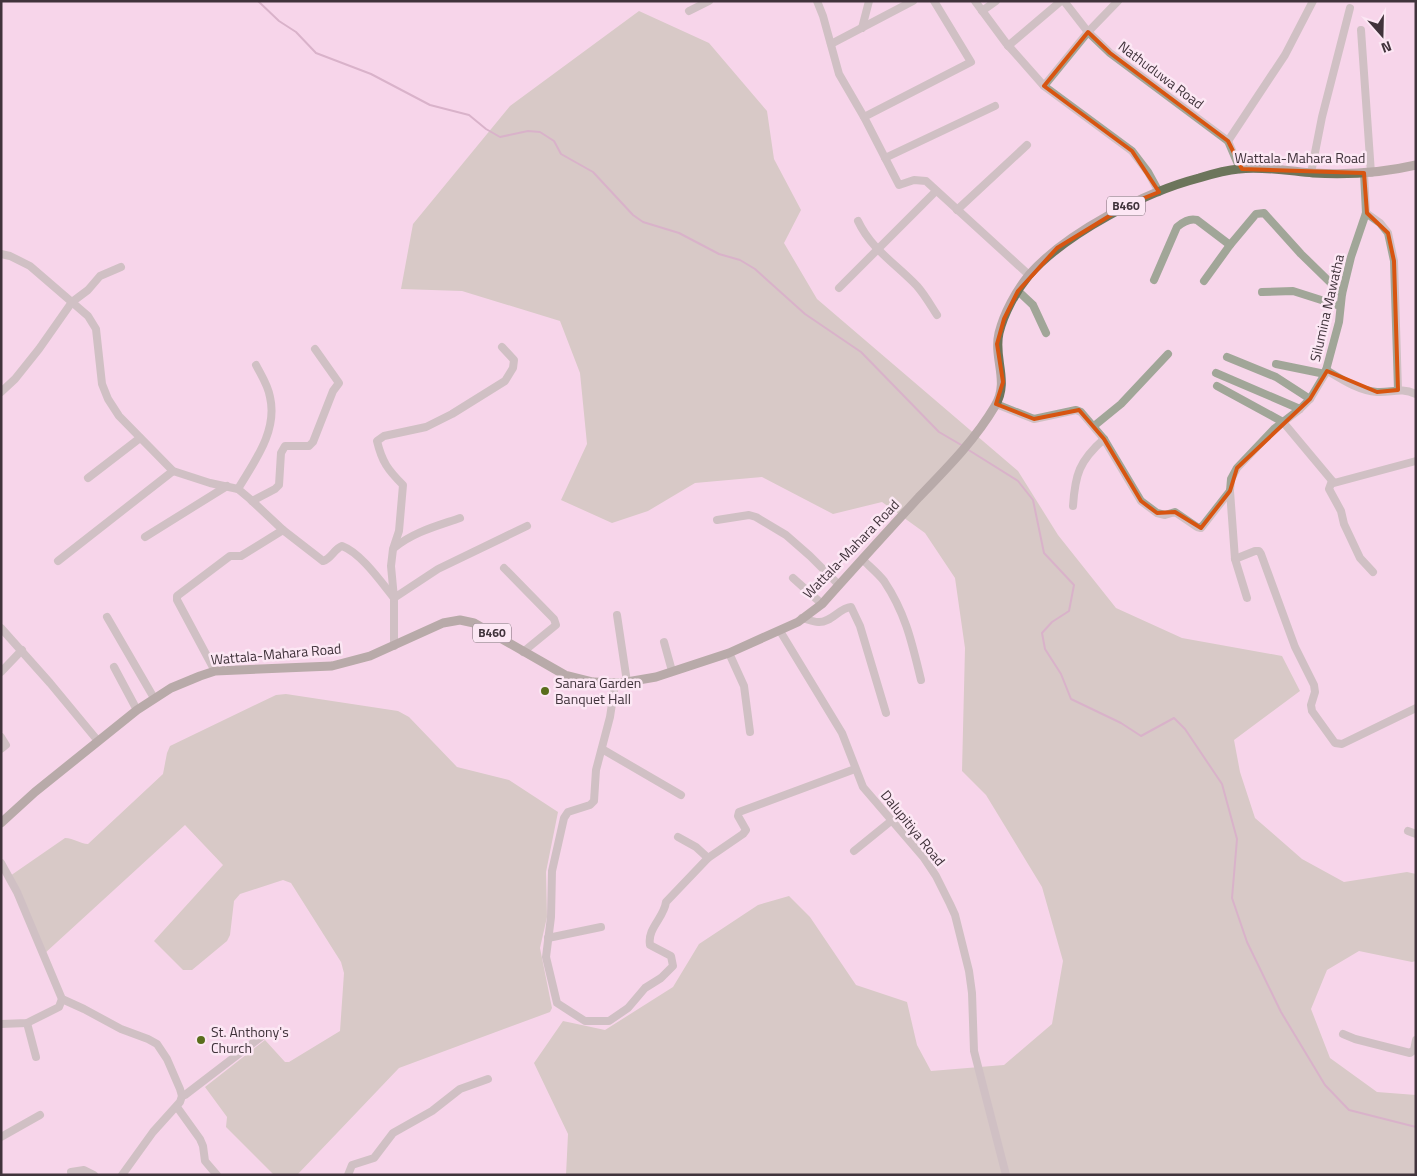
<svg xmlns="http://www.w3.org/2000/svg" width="1417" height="1176" font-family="'Titillium Web',sans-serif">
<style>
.green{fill:#b1ba9e}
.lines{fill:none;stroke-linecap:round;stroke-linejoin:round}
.stream{stroke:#b488a4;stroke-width:2}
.minor{stroke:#a1a698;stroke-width:8}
.major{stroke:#6c755b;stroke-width:9}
.marked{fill:none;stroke:#d75511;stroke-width:4;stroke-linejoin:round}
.poi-dot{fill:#596d1b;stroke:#fce7f4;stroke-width:2}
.labels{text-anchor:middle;stroke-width:5;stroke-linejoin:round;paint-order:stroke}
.shield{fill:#fce7f4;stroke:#786972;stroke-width:1}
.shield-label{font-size:12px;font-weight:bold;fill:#40333b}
.street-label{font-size:14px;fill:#40333b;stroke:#fce7f4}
.poi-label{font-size:14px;fill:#40333b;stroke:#fce7f4;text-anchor:start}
</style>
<rect width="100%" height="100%" fill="#f7d6ea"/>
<g class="green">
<polygon points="639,11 709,43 767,111 774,159 801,210 784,243 817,299 1018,471 1058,535 1116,608 1182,638 1282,656 1300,691 1234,740 1240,772 1255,818 1302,859 1344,882 1407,872 1416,874 1416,961 1412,962 1359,951 1327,970 1311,1009 1330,1058 1377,1092 1416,1095 1416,1175 566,1175 568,1134 534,1063 563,1021 605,1030 673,987 699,944 758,905 789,896 810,917 856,985 907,1002 917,1045 931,1071 1004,1065 1052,1024 1063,961 1042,887 986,795 962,771 965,648 955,578 925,533 882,502 833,514 762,477 695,483 648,511 612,523 561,500 587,444 580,373 560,321 462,291 401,289 413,224 510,106"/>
<path d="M286,694L398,711L409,717L457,767L509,780L558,812L546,872L547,917L540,948L552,1008L550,1012L399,1068L297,1175H274L226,1127L227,1117L205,1087L265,1040L285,1062H289L340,1031L344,973L341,962L291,883L283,880L240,894L234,901L230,935L227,941L192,970H183L154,941L223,865L185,825L44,954L10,876L65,838C74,838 80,844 88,844L163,774L167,753L170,746L276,695Z"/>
</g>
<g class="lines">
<g class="stream">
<polyline points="258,1 279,21 296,32 316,53 371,74 430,105 469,115 486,129 500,137 528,131 540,132 554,141 561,154 593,172 633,215 643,222 679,233 719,254 740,260 755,269 805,314 861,352 939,432 963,446"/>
<polyline points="967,449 1018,481 1033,500 1044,553 1074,585 1069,611 1052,622 1042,633 1045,649 1061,674 1071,699 1121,723 1141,736 1174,718 1185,729 1222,784 1237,839 1232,898 1247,942 1281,1012 1325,1085 1349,1110 1416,1127"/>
</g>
<g class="minor">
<polyline points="817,1 823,16 839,74 864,117 899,185 914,180 926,181 1029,275"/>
<polyline points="975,1 1006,43 1044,86 1132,151 1148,172 1159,192"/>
<polyline points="1064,1 1088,32 1110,53 1228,141 1240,169"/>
<polyline points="689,11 709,1"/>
<polyline points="982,11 996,1"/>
<polyline points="862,28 869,1"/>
<polyline points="1361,30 1371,173"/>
<polyline points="831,44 913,1"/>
<polyline points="1008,46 1061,1"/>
<polyline points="1044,86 1088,32 1118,1"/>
<polyline points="864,117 971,62 934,1"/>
<polyline points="1228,141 1285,55 1313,1"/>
<polyline points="885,158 995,106"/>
<polyline points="1311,173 1322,117 1350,8"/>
<polyline points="957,210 1027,145"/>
<polyline points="1366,213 1380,223 1388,233 1394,261 1398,390"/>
<path d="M858,221C871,249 896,264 917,286C925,295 931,306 937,315"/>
<path d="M1,254L10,256L30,266L88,316L96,329L102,384L108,399L119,416L173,471L210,483L238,489L250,499L283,530L323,561C331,559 334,549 342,546C361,553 381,582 394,598V646"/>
<path d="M1154,280L1177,227C1183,222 1189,218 1197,220L1230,245L1256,214L1264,213L1301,254L1342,294"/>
<polyline points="1204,281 1230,245"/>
<polyline points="839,288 936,191"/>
<polyline points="1018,291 1033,305 1046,333"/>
<polyline points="1262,292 1293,291 1340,306"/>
<path d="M502,347L514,360L513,368L505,381L452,414L426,427L384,436L377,441C382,462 388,470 403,485L399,531L393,549L391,566L394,598L438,569L527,526"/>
<polyline points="1227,357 1276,377 1310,399"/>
<polyline points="1276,364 1325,374"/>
<path d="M1326,370C1341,379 1359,391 1377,392C1392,393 1400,387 1416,394"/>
<polyline points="1216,373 1300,409"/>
<polyline points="1217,386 1283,422 1334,483 1416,461"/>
<polyline points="1,392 15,379 39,349 72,302 88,290 100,276 121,267"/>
<polyline points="996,404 1034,419 1076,410 1081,412 1104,439 1141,501 1157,513 1165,515 1175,512 1197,527 1201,528 1230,491 1231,479 1237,468 1274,429 1300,409 1310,399 1325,374 1339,322 1342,294 1351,257 1366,213 1364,173"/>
<polyline points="1094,426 1121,404 1168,354"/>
<polyline points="88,478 140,438"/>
<polyline points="1332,481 1329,489 1341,511 1344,524 1360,558 1373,572"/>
<path d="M238,489C254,462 278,431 270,397C268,385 261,375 256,365"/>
<polyline points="1230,491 1235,559 1247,598"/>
<polyline points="252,501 275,489 279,485 281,453 285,446 309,446 313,442 333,391 339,383 315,349"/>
<path d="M1073,506C1075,475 1079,461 1104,439"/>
<polyline points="717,520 749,515 756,517 786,535 810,556 839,585"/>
<polyline points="145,537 227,486"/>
<path d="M394,548C413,532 437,526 460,518"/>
<path d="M862,559C869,566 878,573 884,581C906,614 912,643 921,680"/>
<polyline points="1235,559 1255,551 1259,551 1261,554 1295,647 1314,685 1315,692 1311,705 1312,711 1335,743 1342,744 1416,708"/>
<polyline points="58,561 173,471"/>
<polyline points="504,568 554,619 556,625 523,652"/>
<polyline points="793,578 822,604"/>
<polyline points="617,615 627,682"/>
<polyline points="107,617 154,698"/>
<path d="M802,618C807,619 813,622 818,622C831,623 839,608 851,607L860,626L886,713"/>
<polyline points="1,628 50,683 98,741"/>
<polyline points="780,631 842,733 863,787 924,858 936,876 950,904 955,915 969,971 972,993 974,1051 1006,1175"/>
<polyline points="664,642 672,671"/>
<polyline points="729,653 744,686 750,732"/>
<polyline points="114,667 137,710"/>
<polyline points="215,671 177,600 177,596 230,556 241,556 283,530"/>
<polyline points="1,672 22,650"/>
<path d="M615,684L610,717L596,770L594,801L590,805L568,812L564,818L552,871L551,917L546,957L557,1003L585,1021H609L628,1008L645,988L661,978L673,966L671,956L650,945C647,928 664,918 666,902L708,858L696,847L678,837"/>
<polyline points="1,737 6,745 1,749"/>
<polyline points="602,749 681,795"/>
<polyline points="1408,831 1416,834"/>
<polyline points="854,851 891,821"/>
<polyline points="708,858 743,834 746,830 738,816 739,812 855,769"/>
<polyline points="1,863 17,892 62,999 84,1009 121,1029 148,1039 157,1044 167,1059 180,1089 182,1096 180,1102 153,1132 122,1175"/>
<polyline points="548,938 601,927"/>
<polyline points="27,1023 36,1057"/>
<polyline points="1,1024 27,1023 59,1007 62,999"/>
<polyline points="1343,1034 1355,1039 1410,1053 1414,1050 1416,1040"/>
<polyline points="182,1096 185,1095 262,1036"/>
<polyline points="177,1107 200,1139 203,1146 205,1161 217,1175"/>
<polyline points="1,1137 40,1115"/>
<polyline points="71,1172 84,1170 94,1175"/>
<polyline points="348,1175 352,1165 374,1158 393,1133 432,1111 460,1089 488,1079"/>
</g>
<path class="major" d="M1,823L35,792L137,710L171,688L200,676L215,671L332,666L370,656L443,623L460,620L474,623L565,675L593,682L621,683L656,677L729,653L798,622L822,604C854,568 886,533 919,497C947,468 975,440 995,406C1010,381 993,359 999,333C1004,313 1016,291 1029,275C1066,233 1145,192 1199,178C1212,174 1226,170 1239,169C1262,166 1290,171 1313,173C1348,175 1382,173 1416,165"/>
</g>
<path d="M0 0H1417V1176H0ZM1088,32L1110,53L1228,141L1242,169L1364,173L1367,213L1388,233L1394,261L1398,390L1377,392L1327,371L1310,399L1237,468L1230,491L1201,528L1175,512L1157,513L1141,501L1104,439L1079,410L1034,419L996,404L1003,382L997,344L1004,319L1018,291L1057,248L1129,204L1159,192L1132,151L1044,86Z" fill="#f7d6ea" fill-opacity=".55" fill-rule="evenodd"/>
<path class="marked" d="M1088,32L1110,53L1228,141L1242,169L1364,173L1367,213L1388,233L1394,261L1398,390L1377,392L1327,371L1310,399L1237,468L1230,491L1201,528L1175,512L1157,513L1141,501L1104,439L1079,410L1034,419L996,404L1003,382L997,344L1004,319L1018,291L1057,248L1129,204L1159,192L1132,151L1044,86Z"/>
<g class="poi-dot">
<circle cx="545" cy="691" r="5"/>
<circle cx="201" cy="1040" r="5"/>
</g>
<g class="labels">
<g class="shield">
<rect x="1107" y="196.5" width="38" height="19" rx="4"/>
<rect x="473" y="623.5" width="38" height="19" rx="4"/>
</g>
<g class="shield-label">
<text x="1126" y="210">B460</text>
<text x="492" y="637">B460</text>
</g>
<g class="street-label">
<text transform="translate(1161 75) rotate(37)" y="5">Nathuduwa Road</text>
<text x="1300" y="163">Wattala-Mahara Road</text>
<text transform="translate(1327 308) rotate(-77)" y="5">Silumina Mawatha</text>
<text transform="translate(851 549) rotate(-46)" y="5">Wattala-Mahara Road</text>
<text transform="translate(276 654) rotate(-5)" y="5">Wattala-Mahara Road</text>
<text transform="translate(913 828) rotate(51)" y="5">Dalupitiya Road</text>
</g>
<g class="poi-label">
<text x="555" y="688">Sanara Garden<tspan x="555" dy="16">Banquet Hall</tspan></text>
<text x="211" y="1037">St. Anthony's<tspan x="211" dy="16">Church</tspan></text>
</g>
</g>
<rect width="1417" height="1176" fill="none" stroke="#40333b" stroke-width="5"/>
<g transform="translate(1382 35) rotate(160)" stroke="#fce7f4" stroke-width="4" paint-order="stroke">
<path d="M0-4L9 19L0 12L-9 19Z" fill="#40333b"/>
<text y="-8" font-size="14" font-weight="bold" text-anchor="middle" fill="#40333b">N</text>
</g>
</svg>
